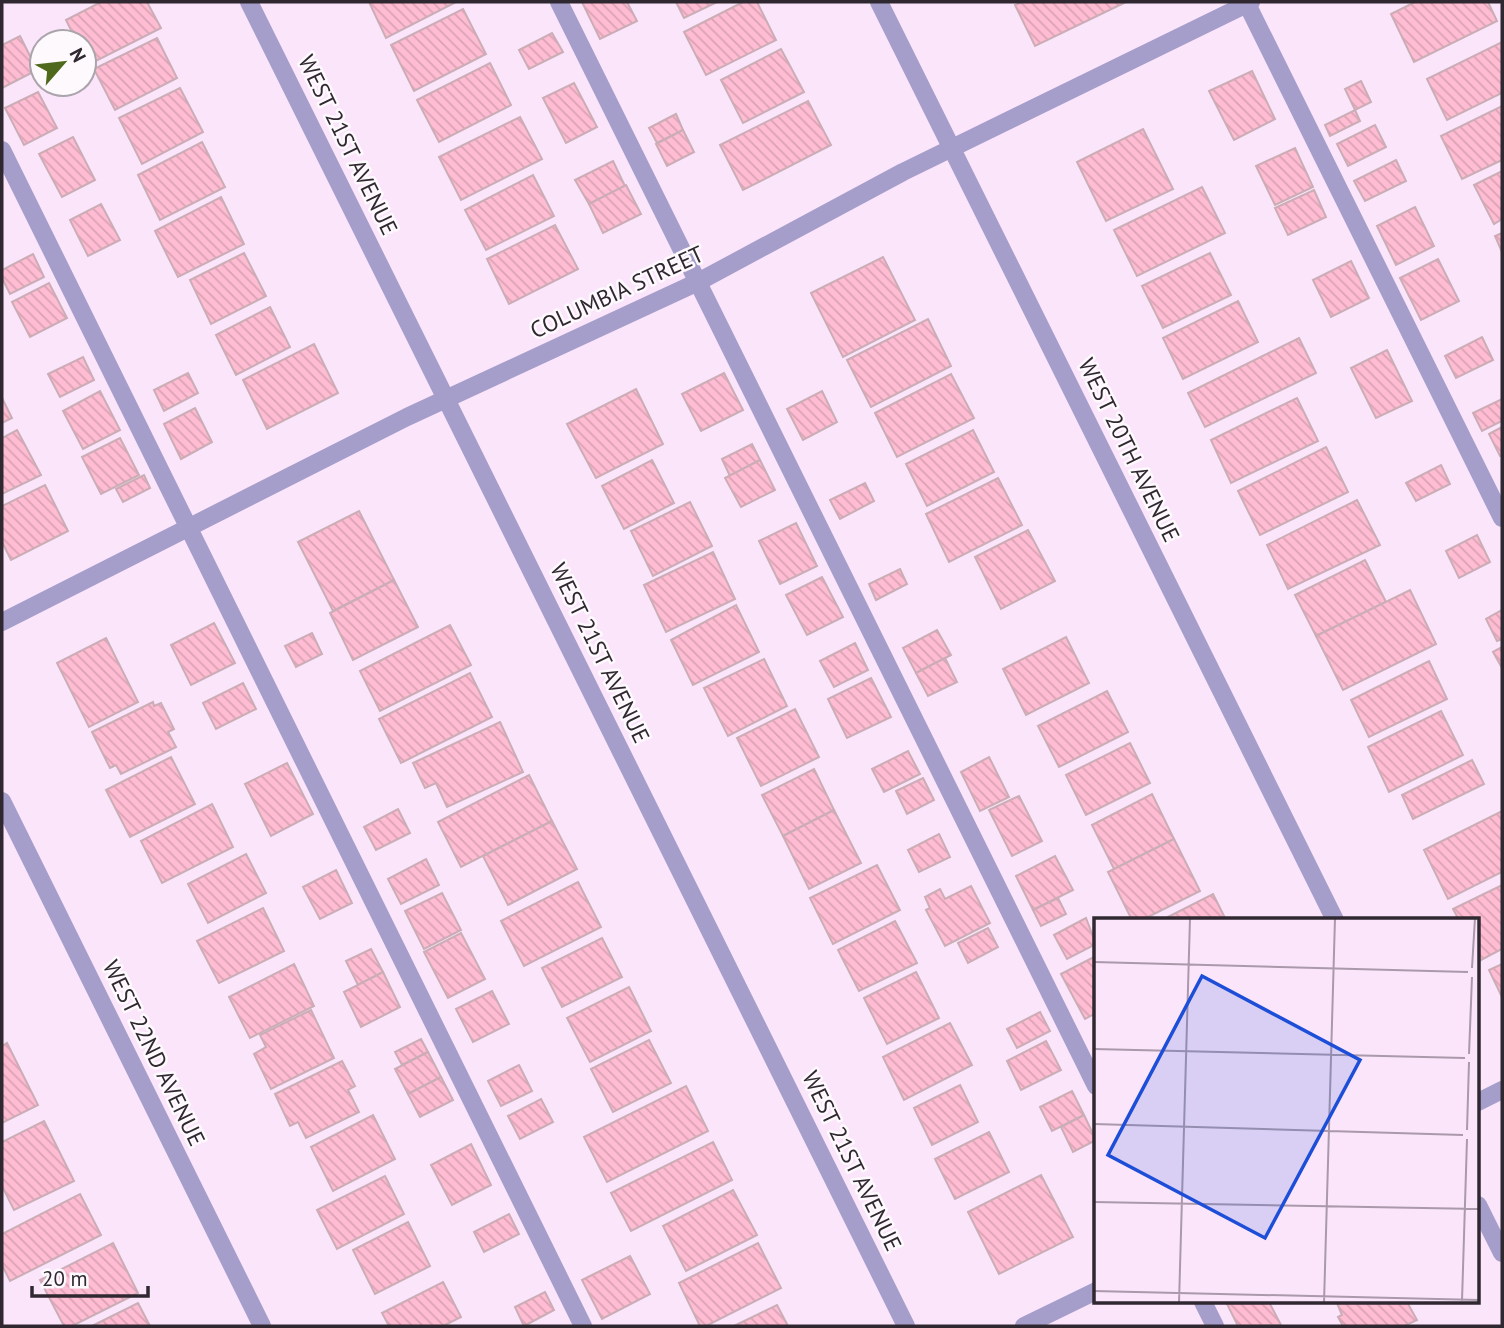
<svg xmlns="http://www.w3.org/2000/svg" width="1504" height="1328" font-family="'PT Sans',sans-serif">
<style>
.building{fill:url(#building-back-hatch);stroke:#cbadb6;stroke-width:2}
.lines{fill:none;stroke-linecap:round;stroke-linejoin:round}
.lane{stroke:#a69eca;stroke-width:18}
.street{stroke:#a69eca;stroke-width:18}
.labels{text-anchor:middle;stroke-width:5;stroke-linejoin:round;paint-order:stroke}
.street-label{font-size:23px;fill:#302830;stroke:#fdf9fd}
.inset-road{fill:none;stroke:#a9a;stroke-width:2}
.view{fill:#1d4ed8;fill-opacity:0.15;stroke:#1d4ed8;stroke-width:3.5}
.inset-edge{fill:none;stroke:#302830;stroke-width:3.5}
</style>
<defs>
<pattern id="building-back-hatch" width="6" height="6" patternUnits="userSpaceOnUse" patternTransform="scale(1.75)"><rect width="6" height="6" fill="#ffbcd2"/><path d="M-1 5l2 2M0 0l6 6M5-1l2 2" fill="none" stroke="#dba2b5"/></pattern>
</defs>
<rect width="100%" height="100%" fill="#fbe5fb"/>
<g class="building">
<polygon points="101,2 147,2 161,28 88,65 84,57 84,42 77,42 66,20"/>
<polygon points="369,2 456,2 386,38"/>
<polygon points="582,2 627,2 637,21 600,39"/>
<polygon points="676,2 717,2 684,18"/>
<polygon points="743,2 757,2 776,40 706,75 684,32"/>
<polygon points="1022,2 1126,2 1035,46 1015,5"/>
<polygon points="1415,2 1488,2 1497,21 1414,62 1391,14"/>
<polygon points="463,9 486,54 414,91 391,45"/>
<polygon points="552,33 563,52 529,69 519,50"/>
<polygon points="20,36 37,70 2,88 2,45"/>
<polygon points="157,38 177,78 115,110 94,69"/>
<polygon points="1502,42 1502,93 1447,120 1427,79"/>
<polygon points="781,49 804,92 743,123 721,80"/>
<polygon points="490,63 511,105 439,142 417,100"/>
<polygon points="1252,71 1275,119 1234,140 1209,91"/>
<polygon points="1361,81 1371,102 1355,110 1345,89"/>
<polygon points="574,83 597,127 566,143 543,98"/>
<polygon points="180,88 203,132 142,164 119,118"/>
<polygon points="38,92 57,128 24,145 5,108"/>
<polygon points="808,101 831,145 743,190 720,145"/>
<polygon points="1502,106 1502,160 1462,179 1441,136"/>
<polygon points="1355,110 1360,121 1330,136 1325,125"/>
<polygon points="676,114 683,130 657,143 649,128"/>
<polygon points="520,117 542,159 461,200 439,157"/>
<polygon points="1375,125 1386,147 1348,166 1337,144"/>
<polygon points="1143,129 1173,189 1106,221 1077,162"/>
<polygon points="683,130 694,152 667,166 656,144"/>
<polygon points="73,137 95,180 62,197 39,154"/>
<polygon points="202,142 225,187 160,220 138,175"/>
<polygon points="1295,148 1313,187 1275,205 1256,166"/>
<polygon points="1396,160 1406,181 1365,201 1354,181"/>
<polygon points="613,161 625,186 589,204 575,180"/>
<polygon points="1502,171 1502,219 1494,224 1474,185"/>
<polygon points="533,175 554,216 486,250 465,210"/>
<polygon points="626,185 641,214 603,233 589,204"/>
<polygon points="1202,187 1225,233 1137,276 1114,230"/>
<polygon points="1314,190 1326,217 1288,235 1275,208"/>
<polygon points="221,197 244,244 178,277 155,231"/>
<polygon points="101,204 120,240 88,256 70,220"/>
<polygon points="1415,207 1434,246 1396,265 1377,226"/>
<polygon points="555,225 578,269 509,304 487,259"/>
<polygon points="1502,233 1502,252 1495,236"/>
<polygon points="244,253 266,296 211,324 190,280"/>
<polygon points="1210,253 1231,295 1163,328 1142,286"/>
<polygon points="33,254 44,277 10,294 2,278 2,270"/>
<polygon points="883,257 915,320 843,357 811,293"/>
<polygon points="1438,259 1459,301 1421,320 1400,278"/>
<polygon points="1351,261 1369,298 1331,317 1313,280"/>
<polygon points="49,283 67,318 30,337 12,302"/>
<polygon points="1238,301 1258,342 1183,379 1163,338"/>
<polygon points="270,307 290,347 236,375 216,335"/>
<polygon points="928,319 951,366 871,407 847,360"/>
<polygon points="1482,337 1493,360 1456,378 1445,356"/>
<polygon points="1299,338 1316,373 1205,427 1188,393"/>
<polygon points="314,344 338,393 267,429 243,380"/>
<polygon points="1387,350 1412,401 1376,418 1351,368"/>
<polygon points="83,357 94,380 60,397 48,374"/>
<polygon points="188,373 198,393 164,411 154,390"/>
<polygon points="724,373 743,410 701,431 682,394"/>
<polygon points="951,374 974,418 897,457 875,413"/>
<polygon points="636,389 663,444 596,478 567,424"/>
<polygon points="100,391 120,430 83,449 63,411"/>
<polygon points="822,391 837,422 803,440 787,409"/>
<polygon points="2,398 12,418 2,423"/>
<polygon points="1297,398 1318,441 1231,483 1211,440"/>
<polygon points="1502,399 1502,421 1482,431 1473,413"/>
<polygon points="195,408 212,442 181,459 164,424"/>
<polygon points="1502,427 1502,455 1500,456 1489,434"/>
<polygon points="17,430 41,475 2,494 2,438"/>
<polygon points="973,430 994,472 927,506 906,464"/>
<polygon points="120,438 139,475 101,494 82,457"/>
<polygon points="752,444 760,460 730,476 722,459"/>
<polygon points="1326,447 1348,492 1260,535 1238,491"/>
<polygon points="652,460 674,503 624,529 602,486"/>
<polygon points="760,460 775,490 741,507 725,478"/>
<polygon points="1441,465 1450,484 1416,501 1406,483"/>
<polygon points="144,475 150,488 123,502 116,489"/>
<polygon points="998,478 1022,525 949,562 926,514"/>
<polygon points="865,483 874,501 840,519 830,500"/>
<polygon points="45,485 68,531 11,560 2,542 2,506"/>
<polygon points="1357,500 1380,545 1288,589 1267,545"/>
<polygon points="690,502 712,546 653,576 631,531"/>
<polygon points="359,511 394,580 333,611 298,542"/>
<polygon points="796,523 817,566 780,584 759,541"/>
<polygon points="1028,530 1055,581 1001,609 975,557"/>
<polygon points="1477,535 1490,562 1459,578 1446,551"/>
<polygon points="713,552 735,599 666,632 644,585"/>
<polygon points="1365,560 1386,602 1316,636 1295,595"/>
<polygon points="900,569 907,584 876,600 869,584"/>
<polygon points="822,577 843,617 807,635 786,595"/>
<polygon points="394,580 418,627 353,660 330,613"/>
<polygon points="1410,590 1436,644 1343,690 1316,636"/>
<polygon points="736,605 759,652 693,685 671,640"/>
<polygon points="1502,610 1502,639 1497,641 1486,619"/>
<polygon points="214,623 235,663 191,685 171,645"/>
<polygon points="450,625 471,665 380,711 360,671"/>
<polygon points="937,630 951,655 916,673 903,648"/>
<polygon points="312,633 322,654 296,667 285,646"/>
<polygon points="1066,637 1089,683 1026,715 1003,669"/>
<polygon points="106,638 138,702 89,727 57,663"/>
<polygon points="855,643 868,670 834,687 820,661"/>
<polygon points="1502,647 1502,668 1493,652"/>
<polygon points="945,658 957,682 928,696 916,673"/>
<polygon points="764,659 787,706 728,736 704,688"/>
<polygon points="1429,661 1447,699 1369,737 1351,700"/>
<polygon points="470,673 492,717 401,763 379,719"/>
<polygon points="871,678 891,717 847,738 828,699"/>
<polygon points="243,683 256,709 216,729 203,703"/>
<polygon points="1107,691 1128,732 1059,767 1038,726"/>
<polygon points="153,702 154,706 161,703 174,729 168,732 176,747 121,774 116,765 110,768 92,732"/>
<polygon points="795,709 819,757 761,786 737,738"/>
<polygon points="1441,711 1463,755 1389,792 1368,747"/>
<polygon points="500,722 523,772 447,807 436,783 425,788 413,763"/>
<polygon points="1130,743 1150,783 1086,815 1066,775"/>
<polygon points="908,751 920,774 884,792 872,769"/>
<polygon points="171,757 195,804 130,837 106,790"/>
<polygon points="989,757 1009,797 980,811 961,772"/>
<polygon points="1472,760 1484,784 1413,819 1402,795"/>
<polygon points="287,763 313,814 271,836 245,784"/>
<polygon points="814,769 834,810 783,836 762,795"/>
<polygon points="529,775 552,821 461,867 438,822"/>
<polygon points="923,778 934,800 907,814 896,791"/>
<polygon points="1152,794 1174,839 1114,869 1092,825"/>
<polygon points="1019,796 1042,841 1012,856 989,810"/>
<polygon points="212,804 233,847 162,883 141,841"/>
<polygon points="398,809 410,833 376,850 364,827"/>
<polygon points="834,810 861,863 809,889 783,836"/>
<polygon points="1502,811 1502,872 1448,899 1424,850"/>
<polygon points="552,821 577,869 508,905 483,856"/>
<polygon points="939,834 950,857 919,872 908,850"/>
<polygon points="1174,839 1200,891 1142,920 1132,920 1108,872"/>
<polygon points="246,854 266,893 208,923 188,884"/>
<polygon points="1055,856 1073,890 1033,910 1016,876"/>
<polygon points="426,859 439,885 401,904 388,879"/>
<polygon points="877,865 900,910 833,944 810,898"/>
<polygon points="336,870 352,903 320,919 303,887"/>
<polygon points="578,882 601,927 524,966 501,921"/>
<polygon points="1502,885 1502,949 1479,961 1478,920 1459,920 1453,909"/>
<polygon points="971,886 990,923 945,946 926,910 930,908 925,897 940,889 945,899"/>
<polygon points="442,893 461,930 424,949 405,911"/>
<polygon points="1213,894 1226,920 1162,920"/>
<polygon points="1058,898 1066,914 1041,926 1033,910"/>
<polygon points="263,908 284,951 219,983 197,941"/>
<polygon points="1086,918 1096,944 1067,959 1054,935"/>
<polygon points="895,921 917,963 859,991 838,950"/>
<polygon points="988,928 998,947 968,963 958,943"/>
<polygon points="461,933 485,979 448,998 424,952"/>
<polygon points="602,938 622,977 562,1007 542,968"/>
<polygon points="371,949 383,972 358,985 346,961"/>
<polygon points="1096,956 1096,1013 1085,1019 1061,974"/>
<polygon points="294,964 314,1006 250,1038 229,997"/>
<polygon points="1502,964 1502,997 1489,970"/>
<polygon points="383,972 400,1007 361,1027 344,992"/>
<polygon points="916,972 939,1018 887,1044 864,998"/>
<polygon points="629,987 651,1031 590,1062 567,1018"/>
<polygon points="492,991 509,1024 473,1042 456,1009"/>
<polygon points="311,1010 334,1058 271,1089 254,1054 266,1047 260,1035"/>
<polygon points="1040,1012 1050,1031 1017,1048 1007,1029"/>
<polygon points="950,1023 972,1065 904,1100 883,1057"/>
<polygon points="421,1039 428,1052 402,1065 395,1052"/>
<polygon points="649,1040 671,1083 613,1112 591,1069"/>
<polygon points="1046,1041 1061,1070 1021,1090 1007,1061"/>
<polygon points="7,1043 38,1105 2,1123 2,1046"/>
<polygon points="428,1052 441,1077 408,1094 395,1069"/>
<polygon points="342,1061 355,1086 348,1090 359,1112 306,1138 298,1122 290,1126 275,1094"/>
<polygon points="519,1065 532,1091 501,1106 488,1081"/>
<polygon points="441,1077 453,1100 420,1117 408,1094"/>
<polygon points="960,1085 978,1122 932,1145 914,1108"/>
<polygon points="686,1086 708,1131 607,1182 584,1137"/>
<polygon points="1072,1091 1084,1115 1052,1131 1040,1107"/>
<polygon points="541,1099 553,1122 520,1139 508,1116"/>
<polygon points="373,1115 395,1159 333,1191 311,1147"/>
<polygon points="1084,1115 1096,1140 1073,1152 1061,1127"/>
<polygon points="44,1121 74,1181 14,1210 2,1186 2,1142"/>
<polygon points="989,1132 1009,1172 955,1199 935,1159"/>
<polygon points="713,1142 732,1180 631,1231 611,1193"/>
<polygon points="471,1144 491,1185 452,1205 431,1165"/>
<polygon points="1041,1175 1073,1237 999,1274 968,1212"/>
<polygon points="385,1176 404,1214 337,1249 317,1210"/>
<polygon points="733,1190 757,1235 686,1271 663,1226"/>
<polygon points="80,1194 101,1235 10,1281 2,1265 2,1234"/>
<polygon points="509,1214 519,1234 484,1252 474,1232"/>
<polygon points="408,1222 430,1266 375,1294 353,1250"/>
<polygon points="113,1243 138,1293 72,1326 64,1326 40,1280"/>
<polygon points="758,1243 781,1288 706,1326 700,1326 679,1283"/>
<polygon points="630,1256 650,1294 602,1319 582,1280"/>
<polygon points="443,1282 461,1317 443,1326 389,1326 382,1313"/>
<polygon points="545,1292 554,1310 524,1326 515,1307"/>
<polygon points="1226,1302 1269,1302 1281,1325 1238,1326"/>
<polygon points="1340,1302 1407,1302 1417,1320 1404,1326 1343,1326 1338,1317 1342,1315 1337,1303"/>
<polygon points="138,1303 150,1326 92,1326"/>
<polygon points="777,1305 788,1326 734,1326"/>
</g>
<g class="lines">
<g class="lane">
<polyline points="559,2 1096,1086"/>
<polyline points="1246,2 1502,518"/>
<polyline points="2,150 583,1326"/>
<polyline points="1203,1302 1215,1326"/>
</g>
<g class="street">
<polyline points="249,2 906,1326"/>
<polyline points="879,2 1335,920"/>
<polyline points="2,622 407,417 698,282 903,172 1251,2"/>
<polyline points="2,801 262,1326"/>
<polyline points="1478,1102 1502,1090"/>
<polyline points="1478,1205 1502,1253"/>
<polyline points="1024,1326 1096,1291"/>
</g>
</g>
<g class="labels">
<g class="street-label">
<text transform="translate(348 145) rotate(64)" y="8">WEST 21ST AVENUE</text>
<text transform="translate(617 292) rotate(-25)" y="8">COLUMBIA STREET</text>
<text transform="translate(1129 450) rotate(64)" y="8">WEST 20TH AVENUE</text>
<text transform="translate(600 653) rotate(64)" y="8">WEST 21ST AVENUE</text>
<text transform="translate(154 1053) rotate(64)" y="8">WEST 22ND AVENUE</text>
<text transform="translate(852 1161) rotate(64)" y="8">WEST 21ST AVENUE</text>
</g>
</g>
<g transform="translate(1094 918)">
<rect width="385" height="385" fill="#fbe5fb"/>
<path class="inset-road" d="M0,44L374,54M378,50L381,0M0,131L371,140M375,136L378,59M0,206L369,217M373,212L375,144M0,284L385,291M0,373L385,382M368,383L373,221M85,385L96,0M230,385L241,0"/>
<path class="view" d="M108,58L266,142L171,320L14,237Z"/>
<rect width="385" height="385" class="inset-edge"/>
</g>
<rect width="1504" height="1328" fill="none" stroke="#302830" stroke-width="7"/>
<g transform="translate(63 63) rotate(62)"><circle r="33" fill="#fdf9fd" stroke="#aba5ab" stroke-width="2"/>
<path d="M0-5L12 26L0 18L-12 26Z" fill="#4e691b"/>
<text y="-10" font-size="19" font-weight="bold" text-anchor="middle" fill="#302830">N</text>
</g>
<path d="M32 1286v10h116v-10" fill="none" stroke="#302830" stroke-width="3.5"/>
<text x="42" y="1286" font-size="21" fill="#302830" stroke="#fdf9fd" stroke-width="5" paint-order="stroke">20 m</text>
</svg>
